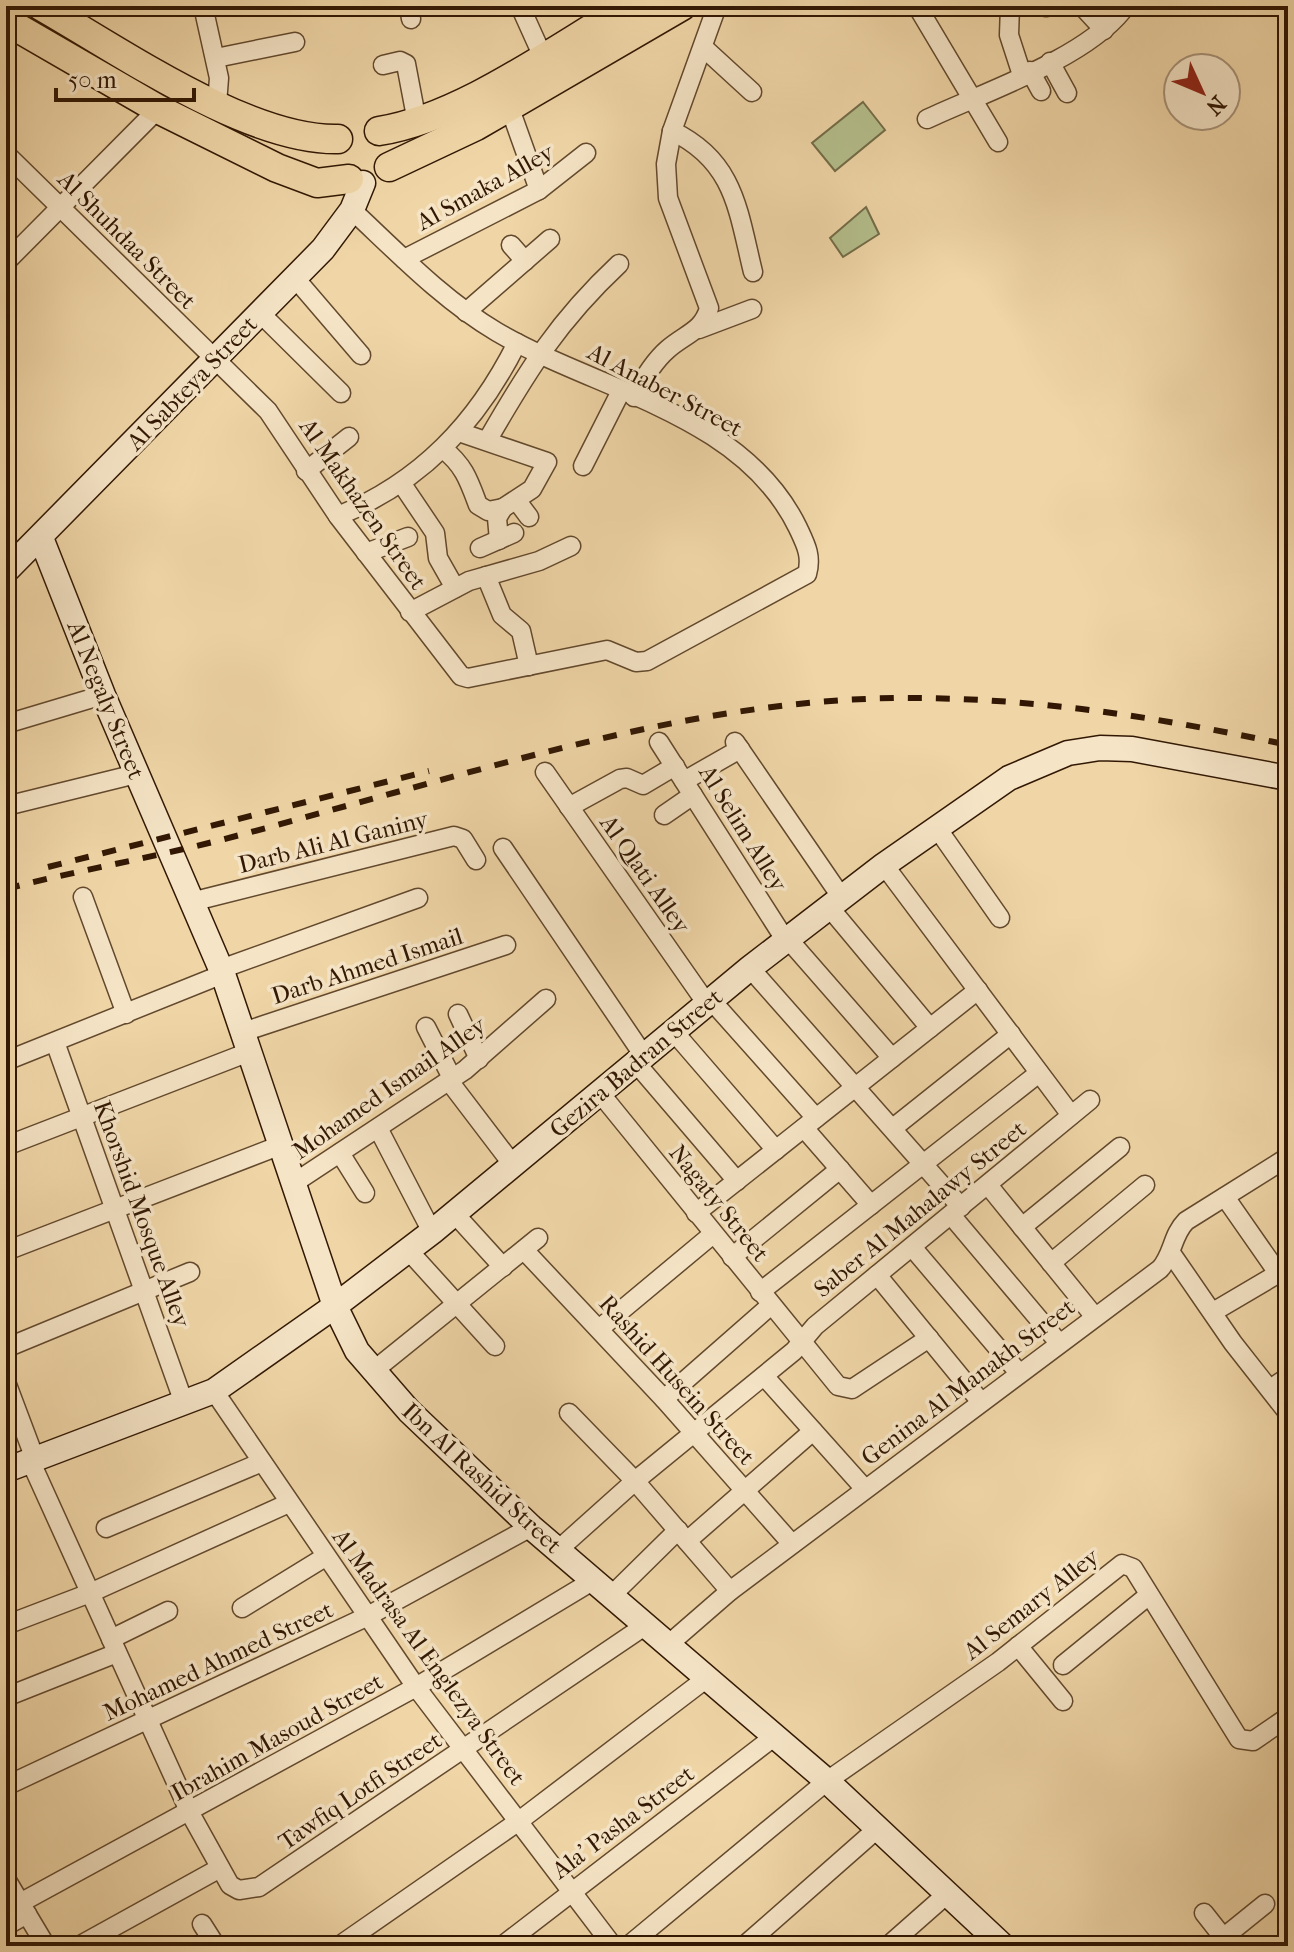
<svg xmlns="http://www.w3.org/2000/svg" width="1294" height="1952" font-family="'IM FELL French Canon',serif">
<style>
.green{fill:#b4bf8c;stroke:#736c48;stroke-width:2}
.lines{fill:none;stroke-linecap:round;stroke-linejoin:round}
.street-casing{stroke:#62482d;stroke-width:21}
.secondary-casing{stroke:#321804;stroke-width:27}
.primary-casing{stroke:#321804;stroke-width:31}
.street{stroke:#f5e4c6;stroke-width:18}
.secondary{stroke:#f5e4c6;stroke-width:24}
.primary{stroke:#f0d6a7;stroke-width:28}
.rail{stroke:#321804;stroke-width:6;stroke-dasharray:14 14;stroke-linecap:butt}
.labels{text-anchor:middle;stroke-width:7;stroke-linejoin:round;paint-order:stroke}
.street-label{font-size:24px;fill:#321804;stroke:#f5e4c6}
</style>
<rect width="100%" height="100%" fill="#f0d6a7"/>
<filter id="stains"><feTurbulence type="fractalNoise" baseFrequency=".0025" numOctaves="4"/><feColorMatrix values="0 0 0 0 .2 0 0 0 0 .09 0 0 0 0 .02 0 0 0 .5 -.17"/></filter>
<radialGradient id="worn" r=".72"><stop offset=".6" stop-color="#630" stop-opacity="0"/><stop offset="1" stop-color="#630" stop-opacity=".3"/></radialGradient>
<g class="green">
<polygon points="863,102 885,130 835,171 812,143"/>
<polygon points="866,207 879,234 843,257 830,238"/>
</g>
<g class="lines">
<g class="street-casing">
<g id="street">
<polyline points="203,6 219,78 217,104"/>
<polyline points="409,6 411,19"/>
<polyline points="520,6 543,57"/>
<polyline points="917,6 998,142"/>
<polyline points="1010,6 1009,35 1022,75"/>
<polyline points="1082,6 1104,30"/>
<polyline points="1046,7 1050,6"/>
<polyline points="704,48 752,92"/>
<polyline points="216,58 295,42"/>
<polyline points="1050,62 1067,93"/>
<polyline points="383,65 400,61 406,64 417,122"/>
<polyline points="1030,71 1041,91"/>
<polyline points="509,106 539,190"/>
<path d="M927,119C985,92 1083,59 1122,11"/>
<path d="M672,131C735,161 738,211 753,272"/>
<path d="M6,154L268,411L338,516L461,676L468,678L607,650L636,662L647,661L807,574C812,556 806,545 798,528C743,414 598,391 497,332C443,300 398,253 352,210"/>
<polyline points="511,245 525,261"/>
<polyline points="404,259 539,190 586,153"/>
<polyline points="6,262 158,109"/>
<polyline points="295,278 361,355"/>
<polyline points="466,312 550,239"/>
<polyline points="260,313 341,393"/>
<polyline points="699,329 752,309"/>
<path d="M634,397C643,379 653,362 668,349C685,334 703,331 709,308L668,198L666,164L672,131L717,6"/>
<polyline points="459,432 547,462 532,489 503,508 497,518 499,540"/>
<path d="M487,441C528,370 558,321 619,264"/>
<path d="M443,449C464,465 469,481 478,505L488,511L503,508"/>
<polyline points="583,466 621,391"/>
<polyline points="306,471 349,437"/>
<polyline points="402,484 435,533 438,558 455,588"/>
<polyline points="517,501 529,517"/>
<path d="M338,516C421,482 477,423 517,343"/>
<polyline points="480,548 514,533"/>
<polyline points="366,553 408,537"/>
<polyline points="486,576 502,615 521,631 529,666"/>
<polyline points="410,612 469,581 539,561 571,546"/>
<polyline points="6,724 103,695"/>
<polyline points="659,742 786,941"/>
<polyline points="735,742 842,898"/>
<polyline points="545,772 707,1004"/>
<polyline points="684,781 740,749"/>
<polyline points="6,806 136,774"/>
<polyline points="569,807 620,779 627,778 643,785 675,766"/>
<polyline points="664,815 693,795"/>
<polyline points="937,828 1000,918"/>
<polyline points="503,848 644,1056"/>
<polyline points="884,865 1071,1115"/>
<polyline points="83,897 126,1014"/>
<polyline points="191,902 454,836 463,839 476,860"/>
<polyline points="829,907 930,1028"/>
<polyline points="788,939 892,1058"/>
<polyline points="750,968 961,1207"/>
<polyline points="221,969 418,898"/>
<polyline points="711,1000 816,1118"/>
<polyline points="458,1014 479,1059"/>
<polyline points="426,1027 452,1078"/>
<polyline points="243,1032 506,945"/>
<polyline points="674,1032 776,1150"/>
<polyline points="55,1042 184,1403"/>
<polyline points="6,1061 223,974"/>
<polyline points="636,1063 737,1181"/>
<polyline points="449,1081 513,1165"/>
<polyline points="600,1093 838,1386 852,1389 929,1338"/>
<polyline points="378,1128 432,1232"/>
<polyline points="804,1128 871,1205"/>
<polyline points="893,1128 1011,1034"/>
<polyline points="6,1146 249,1052"/>
<polyline points="340,1153 365,1193"/>
<polyline points="294,1183 465,1070 546,999"/>
<polyline points="988,1185 1095,1317"/>
<polyline points="1225,1197 1278,1273"/>
<polyline points="454,1213 503,1267"/>
<polyline points="696,1213 978,990"/>
<polyline points="951,1215 1059,1343"/>
<polyline points="1022,1227 1120,1147"/>
<polyline points="912,1247 1019,1373"/>
<polyline points="408,1250 495,1346"/>
<polyline points="524,1250 664,1399 792,1544"/>
<polyline points="6,1251 281,1145"/>
<polyline points="1171,1253 1233,1343 1288,1413"/>
<polyline points="732,1257 840,1169"/>
<polyline points="1051,1263 1145,1185"/>
<polyline points="877,1275 981,1402"/>
<polyline points="760,1292 1039,1073"/>
<polyline points="1213,1312 1286,1269"/>
<polyline points="599,1329 713,1234"/>
<polyline points="6,1348 190,1272"/>
<polyline points="372,1372 538,1238"/>
<polyline points="764,1376 865,1489"/>
<polyline points="6,1382 35,1459"/>
<polyline points="1270,1389 1288,1377"/>
<polyline points="214,1391 416,1687 613,1946"/>
<polyline points="664,1399 771,1305"/>
<polyline points="569,1413 635,1481 730,1591"/>
<polyline points="30,1460 190,1813 230,1885 239,1890 259,1887 646,1625"/>
<polyline points="106,1528 262,1462"/>
<polyline points="687,1541 813,1431"/>
<polyline points="558,1550 635,1481 794,1351 815,1326 1090,1100"/>
<polyline points="612,1595 678,1530"/>
<polyline points="242,1608 325,1557"/>
<polyline points="6,1625 90,1593 289,1503"/>
<polyline points="111,1639 168,1611"/>
<path d="M669,1644L730,1591L1160,1269C1173,1255 1172,1235 1186,1221L1288,1157"/>
<polyline points="1018,1646 1063,1701"/>
<polyline points="1063,1665 1149,1595"/>
<polyline points="6,1697 117,1653"/>
<polyline points="6,1786 366,1617 531,1527"/>
<polyline points="6,1879 46,1946"/>
<polyline points="20,1903 416,1687 594,1580"/>
<polyline points="1204,1913 1230,1946"/>
<polyline points="202,1924 216,1946"/>
<polyline points="6,1926 27,1914"/>
<polyline points="79,1946 220,1868"/>
<polyline points="339,1946 519,1821 707,1678"/>
<polyline points="502,1946 775,1736"/>
<polyline points="628,1946 827,1781 998,1662 1122,1564 1133,1568 1239,1739 1253,1741 1288,1717"/>
<polyline points="744,1946 877,1829"/>
<polyline points="888,1946 947,1894"/>
<polyline points="1213,1946 1265,1904"/>
</g>
</g>
<g class="secondary-casing">
<g id="secondary">
<polyline points="41,538 103,695 223,974 335,1306 357,1351 409,1411 531,1527 827,1781 1003,1946"/>
<polyline points="6,571 323,249 352,210 363,183"/>
<polyline points="6,1470 214,1391 335,1306 432,1232 750,968 884,865 1009,778 1068,753 1100,748 1132,749 1288,778"/>
</g>
</g>
<g class="primary-casing">
<g id="primary">
<path d="M41,6C120,51 248,141 338,139"/>
<polyline points="6,21 158,109 277,168 317,183 349,179"/>
<path d="M379,131C462,118 556,48 629,6"/>
<polyline points="389,167 476,126 682,6"/>
</g>
</g>
<use href="#street" class="street"/>
<use href="#secondary" class="secondary"/>
<use href="#primary" class="primary"/>
<g class="rail">
<polyline points="48,867 429,771"/>
<path d="M6,889C59,875 113,865 166,853C230,839 294,820 357,803C533,755 714,700 898,698C1031,697 1158,717 1288,745"/>
</g>
</g>
<g class="labels">
<g class="street-label">
<text transform="translate(485 187) rotate(-29)" y="8">Al Smaka Alley</text>
<text transform="translate(127 240) rotate(45)" y="8">Al Shuhdaa Street</text>
<text transform="translate(192 383) rotate(-46)" y="8">Al Sabteya Street</text>
<text transform="translate(665 390) rotate(28)" y="8">Al Anaber Street</text>
<text transform="translate(363 504) rotate(55)" y="8">Al Makhazen Street</text>
<text transform="translate(106 700) rotate(68)" y="8">Al Negaly Street</text>
<text transform="translate(743 828) rotate(58)" y="8">Al Selim Alley</text>
<text transform="translate(333 842) rotate(-14)" y="8">Darb Ali Al Ganiny</text>
<text transform="translate(645 874) rotate(55)" y="8">Al Qlati Alley</text>
<text transform="translate(367 966) rotate(-18)" y="8">Darb Ahmed Ismail</text>
<text transform="translate(636 1063) rotate(-40)" y="8">Gezira Badran Street</text>
<text transform="translate(389 1088) rotate(-35)" y="8">Mohamed Ismail Alley</text>
<text transform="translate(719 1203) rotate(51)" y="8">Nagaty Street</text>
<text transform="translate(920 1209) rotate(-39)" y="8">Saber Al Mahalawy Street</text>
<text transform="translate(142 1214) rotate(70)" y="8">Khorshid Mosque Alley</text>
<text transform="translate(677 1380) rotate(48)" y="8">Rashid Husein Street</text>
<text transform="translate(968 1382) rotate(-37)" y="8">Genina Al Manakh Street</text>
<text transform="translate(482 1478) rotate(43)" y="8">Ibn Al Rashid Street</text>
<text transform="translate(1031 1604) rotate(-38)" y="8">Al Semary Alley</text>
<text transform="translate(429 1657) rotate(54)" y="8">Al Madrasa Al Englezya Street</text>
<text transform="translate(218 1661) rotate(-25)" y="8">Mohamed Ahmed Street</text>
<text transform="translate(277 1737) rotate(-29)" y="8">Ibrahim Masoud Street</text>
<text transform="translate(360 1791) rotate(-34)" y="8">Tawfiq Lotfi Street</text>
<text transform="translate(623 1822) rotate(-37)" y="8">Ala' Pasha Street</text>
</g>
</g>
<rect width="1294" height="1952" fill="none" stroke="#f0d6a7" stroke-width="32"/>
<rect x="8" y="8" width="1278" height="1936" fill="none" stroke="#321804" stroke-width="4"/>
<rect x="16" y="16" width="1262" height="1920" fill="none" stroke="#321804" stroke-width="2"/>
<g transform="translate(1202 92) rotate(134)"><circle r="38" fill="#f5e4c6" stroke="#a79278" stroke-width="2"/>
<path d="M0-6L14 30L0 20L-14 30Z" fill="#8f2418"/>
<text y="-12" font-size="22" font-weight="bold" text-anchor="middle" fill="#321804">N</text>
</g>
<path d="M56 88v12h138v-12" fill="none" stroke="#321804" stroke-width="4"/>
<text x="68" y="88" font-size="24" fill="#321804" stroke="#f5e4c6" stroke-width="6" paint-order="stroke">50 m</text>
<rect width="100%" height="100%" filter="url(#stains)"/>
<rect width="100%" height="100%" fill="url(#worn)"/>
</svg>
